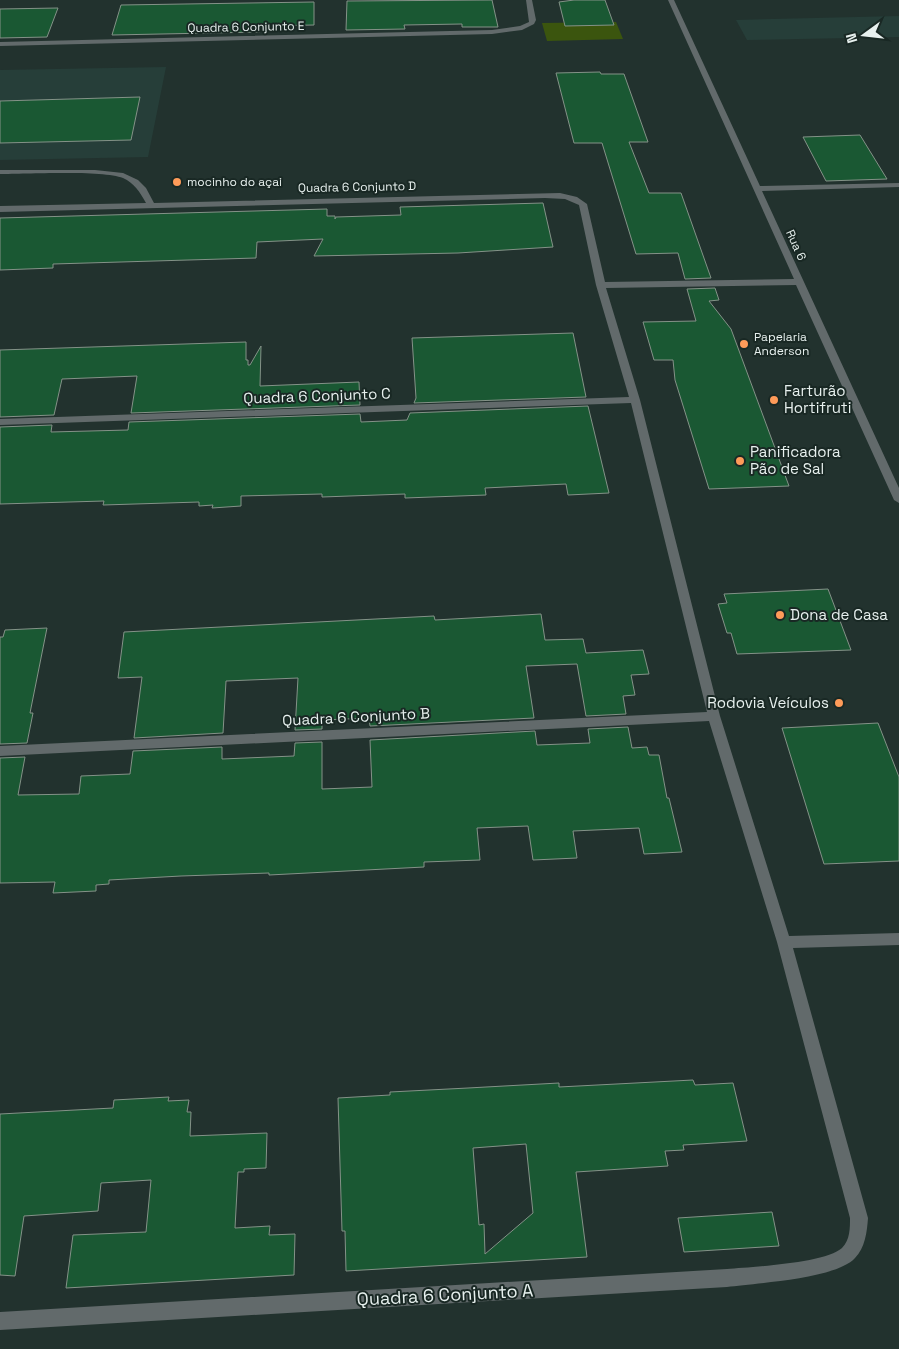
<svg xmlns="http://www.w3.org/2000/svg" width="899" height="1349" font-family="'Space Grotesk',sans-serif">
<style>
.built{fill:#263e39}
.green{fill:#3b550e}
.building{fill:#1a5833;stroke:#849288;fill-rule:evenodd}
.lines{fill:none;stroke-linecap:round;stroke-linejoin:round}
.minor{fill:#626a6b;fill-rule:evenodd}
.poi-dot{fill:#fe9b59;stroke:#192824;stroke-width:2}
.labels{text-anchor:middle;stroke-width:4;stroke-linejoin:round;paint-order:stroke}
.far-street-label{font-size:12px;fill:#e7f0ee;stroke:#192824}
.far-poi-label{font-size:12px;fill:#e7f0ee;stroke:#192824;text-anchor:start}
.poi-label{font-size:15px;fill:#e7f0ee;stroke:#192824;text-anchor:start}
.street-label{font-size:15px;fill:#e7f0ee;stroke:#192824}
.near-street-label{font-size:18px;fill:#e7f0ee;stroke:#192824}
</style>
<rect width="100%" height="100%" fill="#22322e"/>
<g class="built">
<polygon points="899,16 899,37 747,40 736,20"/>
<polygon points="166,67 148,157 0,160 0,70"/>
</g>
<polygon class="green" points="616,22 623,39 547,41 542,23"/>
<g class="building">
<polygon points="492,0 498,27 462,27 462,24 404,25 405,29 346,30 347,1"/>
<polygon points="574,0 605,0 614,25 565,26 559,2"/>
<polygon points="314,2 314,25 261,26 260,32 112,35 121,5"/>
<polygon points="58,8 47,37 0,38 0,9"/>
<polygon points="600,72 601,74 624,74 648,142 629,142 649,193 681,193 711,278 685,279 678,253 636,254 602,143 574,143 556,73"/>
<polygon points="140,97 131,140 0,143 0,101"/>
<polygon points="860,135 887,179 826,181 803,137"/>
<polygon points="543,203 553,247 458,253 314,256 323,239 257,242 256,258 53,264 53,268 0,270 0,218 327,209 327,216 335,216 335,219 336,217 401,215 400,207"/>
<polygon points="715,288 719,300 709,301 731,329 789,486 709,489 675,380 673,360 654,360 643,322 696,321 687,289"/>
<polygon points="573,333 586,397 414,403 416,398 412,338"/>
<polygon points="246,342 246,360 248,360 248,365 250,365 261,346 260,386 359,382 360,405 131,413 137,376 62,379 54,415 0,417 0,350"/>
<polygon points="588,406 609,493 568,495 566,484 485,488 486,495 405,498 405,494 322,497 322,494 241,496 241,506 212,508 213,505 199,506 199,502 103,505 104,501 0,504 0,427 52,425 51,432 128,430 129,422 360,414 361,422 407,420 410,413"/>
<polygon points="828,589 851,650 737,654 731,633 727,633 718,604 727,603 724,594"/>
<polygon points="541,614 545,640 583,639 586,653 643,650 649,674 631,675 635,695 623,696 626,714 586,716 577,664 526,666 534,718 370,726 369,718 322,720 322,729 295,730 298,678 226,681 223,733 134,738 142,677 118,678 124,632 434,616 435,620"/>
<polygon points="47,628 30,713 33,713 27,743 0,744 0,637 3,637 5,630"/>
<polygon points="878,723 899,777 899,861 824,864 782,728"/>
<polygon points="628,727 632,748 647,747 649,755 659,755 667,798 669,798 682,852 644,854 639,828 573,831 577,858 533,860 528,826 477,828 480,860 424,862 424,867 269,875 269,873 181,876 109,880 109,884 96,885 96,891 53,893 55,882 0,883 0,758 25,757 18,795 79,794 81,776 130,774 133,751 222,747 222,759 294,756 295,743 322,742 322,789 372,787 370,740 535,731 537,745 590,743 588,729"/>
<path d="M693,1080L695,1085L733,1083L747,1141L683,1145L684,1150L665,1151L668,1166L576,1172L587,1257L346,1271L345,1231H342L338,1098L390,1095V1092L468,1088L559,1083V1087ZM526,1144L533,1213L485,1254L484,1224L479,1225L473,1148Z"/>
<polygon points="169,1097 168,1101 189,1100 187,1112 191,1112 190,1136 267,1133 266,1168 244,1169 244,1172 238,1172 235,1228 270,1226 269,1235 295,1234 294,1275 66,1288 73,1235 146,1232 151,1180 101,1183 98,1211 24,1216 15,1276 0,1275 0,1114 113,1108 114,1100"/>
<polygon points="772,1212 779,1246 684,1252 678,1218"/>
</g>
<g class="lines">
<g class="minor">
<polygon points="526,0 532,0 536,20 534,24 522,30 492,34 0,46 0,42 492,30 520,26 529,22"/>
<path d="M668,0H674L760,186L899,183V187L762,191L899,488V503L894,500L796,285L606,288L640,400L720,716L789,936L899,933V945L793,948L868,1218C867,1232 865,1248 855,1258C836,1279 756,1283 727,1287L0,1330V1312L727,1269C752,1267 826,1263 842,1248C850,1240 850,1228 850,1218L777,942L709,721L0,756V746L707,712L631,403L0,425V419L629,397L596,285L579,205L565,199L545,198L0,212V206L146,203C140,192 134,183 123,178C103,170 25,174 0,174V170H95L123,173L138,180L146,188L154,203L560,193L577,197L587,204L605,282L794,279Z"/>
</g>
</g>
<g class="poi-dot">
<circle cx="177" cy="182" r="5"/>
<circle cx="744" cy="344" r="5"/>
<circle cx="774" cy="400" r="5"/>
<circle cx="740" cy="461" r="5"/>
<circle cx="780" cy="615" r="5"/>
<circle cx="839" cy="703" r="5"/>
</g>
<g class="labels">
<g class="far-street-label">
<text transform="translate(246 27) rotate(-1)" y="4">Quadra 6 Conjunto E</text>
<text transform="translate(357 187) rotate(-1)" y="4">Quadra 6 Conjunto D</text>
<text transform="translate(796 245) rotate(66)" y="4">Rua 6</text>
</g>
<g class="far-poi-label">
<text x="187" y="186">mocinho do açai</text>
<text x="754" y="341">Papelaria<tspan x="754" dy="14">Anderson</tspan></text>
</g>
<g class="poi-label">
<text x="784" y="396">Farturão<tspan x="784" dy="17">Hortifruti</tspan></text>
<text x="750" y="457">Panificadora<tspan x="750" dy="17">Pão de Sal</tspan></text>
<text x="790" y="620">Dona de Casa</text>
<text x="829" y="708" text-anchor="end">Rodovia Veículos</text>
</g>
<g class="street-label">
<text transform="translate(317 396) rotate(-2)" y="5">Quadra 6 Conjunto C</text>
<text transform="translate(356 717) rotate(-3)" y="5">Quadra 6 Conjunto B</text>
</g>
<g class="near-street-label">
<text transform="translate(445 1295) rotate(-3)" y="6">Quadra 6 Conjunto A</text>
</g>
</g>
<g transform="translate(864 35) rotate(255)" stroke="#192824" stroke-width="4" paint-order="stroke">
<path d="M0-4L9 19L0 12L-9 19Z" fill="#e7f0ee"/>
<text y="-8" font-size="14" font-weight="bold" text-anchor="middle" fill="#e7f0ee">N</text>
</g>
</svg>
